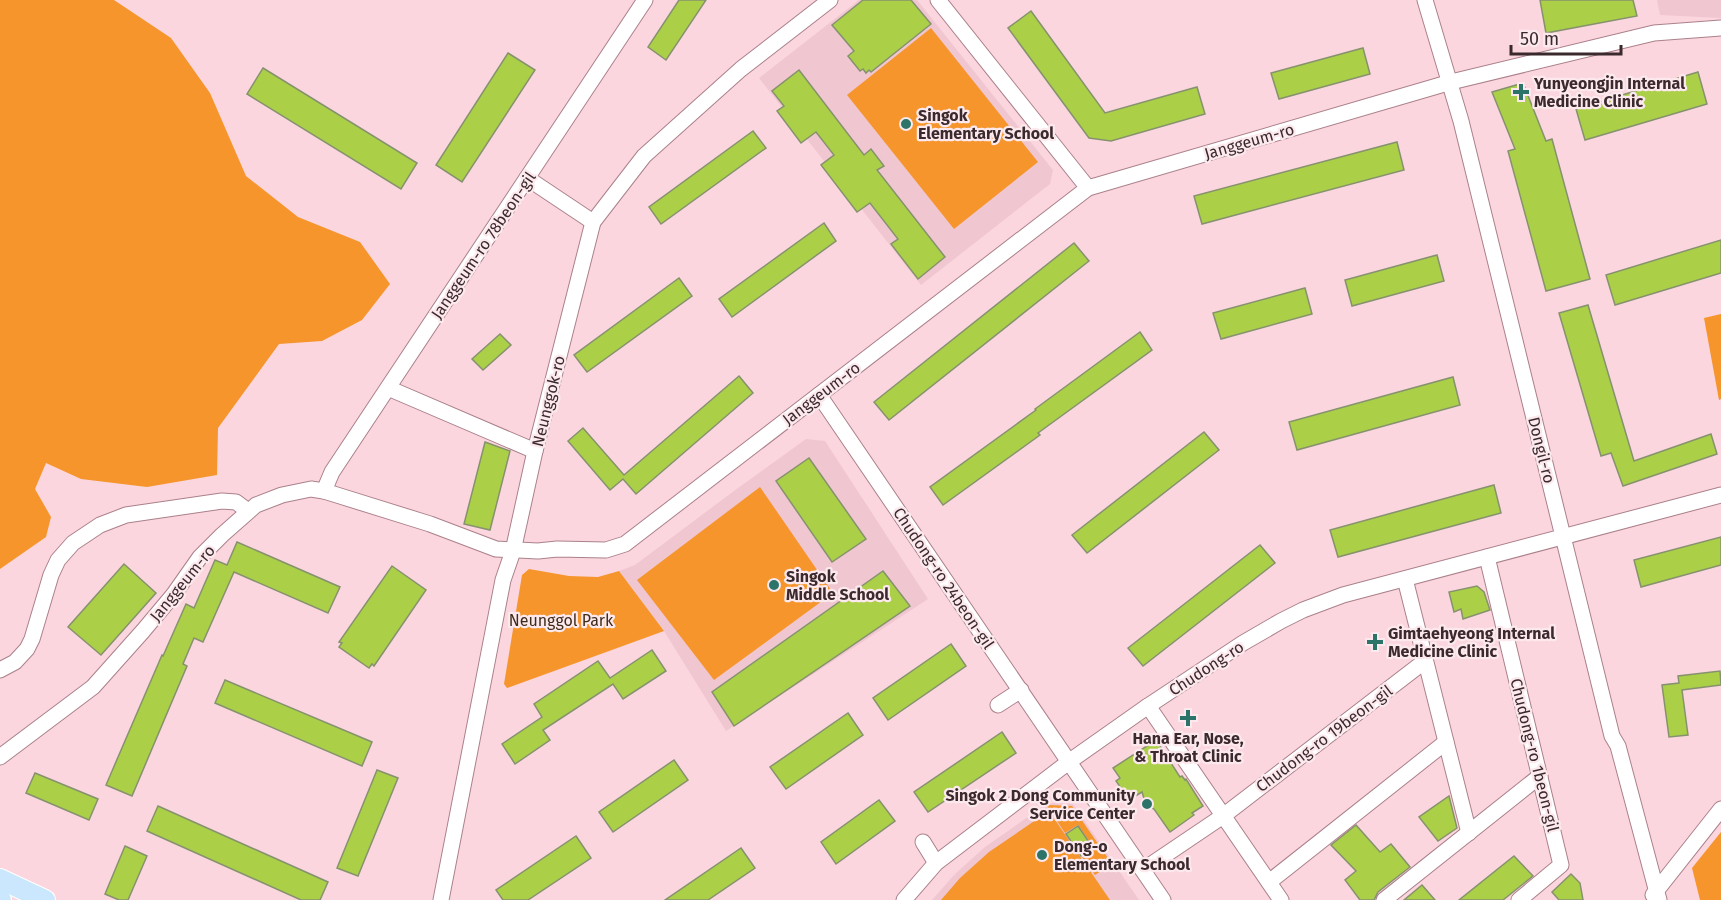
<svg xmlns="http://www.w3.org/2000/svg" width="1721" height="900" font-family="'Fira Sans',sans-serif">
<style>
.built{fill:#f0c6d0}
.green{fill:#f5952c}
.building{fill:#accf48;stroke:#86926e;stroke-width:1.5}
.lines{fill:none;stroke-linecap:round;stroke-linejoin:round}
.minor-casing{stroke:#ab818b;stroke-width:17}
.major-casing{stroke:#fff;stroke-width:22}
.minor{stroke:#fff;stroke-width:15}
.major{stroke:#cbe7fd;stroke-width:20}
.poi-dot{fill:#2c7369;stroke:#fce9ed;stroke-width:2}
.labels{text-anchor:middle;stroke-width:4.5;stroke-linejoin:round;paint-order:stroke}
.poi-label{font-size:16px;font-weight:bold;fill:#3a292d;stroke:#fce9ed;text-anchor:start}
.street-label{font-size:16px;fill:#3a292d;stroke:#fce9ed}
.park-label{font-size:16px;fill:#3f2d1c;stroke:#fce9ed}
</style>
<rect width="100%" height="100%" fill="#fbd6de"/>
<g class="built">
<polygon points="859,0 917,0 1053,170 1050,184 921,285 759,78"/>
<polygon points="1657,0 1721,0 1721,18 1660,15"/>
<polygon points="806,439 825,441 928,599 726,731 664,631 619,571 635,565 734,491"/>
<polygon points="1048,803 1073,804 1139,900 932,900 955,874 985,847"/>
</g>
<g class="green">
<polygon points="0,0 114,0 171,38 210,93 246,176 298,217 360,242 390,284 362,320 322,341 279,344 218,428 217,475 147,487 81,479 46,463 35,489 51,517 46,537 0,569"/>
<polygon points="931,28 1038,162 954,229 847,95"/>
<polygon points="1721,314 1721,399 1719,400 1704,318"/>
<polygon points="760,487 833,593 714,680 637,580"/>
<polygon points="529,569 569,576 598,577 619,571 664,631 507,688 504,684 522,575"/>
<polygon points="1049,805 1072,806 1112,864 1095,875 1082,857 1094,848 1078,825 1065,833 1047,806"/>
<polygon points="1049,811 1110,900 941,900 960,878 989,852"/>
<polygon points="1721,832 1721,900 1700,900 1692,868"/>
</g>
<g class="building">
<polygon points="679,0 706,0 666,60 648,47"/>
<polygon points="863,0 911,0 931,24 871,72 869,70 866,73 863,69 860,71 848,56 854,51 832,25"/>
<polygon points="1540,0 1633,0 1637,16 1546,33"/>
<polygon points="1031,11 1105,113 1197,87 1205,114 1111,141 1089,138 1008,28"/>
<polygon points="1363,48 1370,74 1279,99 1271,73"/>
<polygon points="508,53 535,70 462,182 436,165"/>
<polygon points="263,68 417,163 401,189 247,94"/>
<polygon points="799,70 864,155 871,149 884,166 877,170 945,257 918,279 891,244 898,239 870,203 857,212 821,165 834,155 816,132 801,143 777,111 784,106 772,91"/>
<polygon points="1698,72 1707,104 1585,140 1576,109"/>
<polygon points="1523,83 1546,141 1552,139 1590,279 1546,291 1508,151 1515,149 1492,92"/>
<polygon points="753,131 766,148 661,224 649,207"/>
<polygon points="1397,142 1404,170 1202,224 1194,196"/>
<polygon points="824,223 836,241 732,317 719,299"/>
<polygon points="1721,240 1721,273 1615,305 1606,275"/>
<polygon points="1074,243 1089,261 889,420 874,402"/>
<polygon points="1437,255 1444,281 1352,306 1345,280"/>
<polygon points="679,278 692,296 587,372 574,355"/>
<polygon points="1305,288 1312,314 1221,339 1213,313"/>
<polygon points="1588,305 1634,461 1711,434 1717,454 1623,486 1611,453 1601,456 1559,313"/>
<polygon points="1140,332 1152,350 1038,433 1040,435 943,505 930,487 1036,410 1035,409"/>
<polygon points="500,334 511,345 483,370 472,359"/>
<polygon points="739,376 753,393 636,494 623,479 610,490 568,441 583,428 624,475"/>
<polygon points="1453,377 1460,405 1297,450 1289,422"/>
<polygon points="1204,432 1219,450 1087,553 1072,535"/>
<polygon points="485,442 510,451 490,530 464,524"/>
<polygon points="809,458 866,539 832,562 776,481"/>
<polygon points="1494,485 1501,513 1338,557 1330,530"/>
<polygon points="1721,537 1721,565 1641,587 1634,560"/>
<polygon points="237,542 340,587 328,613 234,572 203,642 194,638 183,664 187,666 132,796 106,785 162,655 163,656 186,604 194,608 215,560 227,565"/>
<polygon points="1260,545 1275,563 1143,666 1128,648"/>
<polygon points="124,564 156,593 101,655 68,627"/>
<polygon points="392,566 426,590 374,666 372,664 369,668 339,647 342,643 339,642"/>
<polygon points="883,571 910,606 734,726 712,692"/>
<polygon points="1477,586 1484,592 1490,610 1463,619 1461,609 1454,612 1449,592"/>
<polygon points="951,644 966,666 888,720 873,698"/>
<polygon points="652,650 666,671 623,699 613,684 543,730 550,740 515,764 502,744 542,717 534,704 598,661 610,678"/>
<polygon points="1720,671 1721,685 1682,690 1688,735 1669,737 1662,685 1679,683 1678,676"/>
<polygon points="225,680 372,742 362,766 215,703"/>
<polygon points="848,713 863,735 786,789 770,767"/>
<polygon points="1002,732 1016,753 928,812 914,792"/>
<polygon points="1156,740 1180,777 1182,776 1185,780 1186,779 1203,806 1192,813 1194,815 1170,832 1154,809 1146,805 1142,792 1129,800 1116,781 1120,778 1113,768"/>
<polygon points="674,760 688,780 613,832 599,812"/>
<polygon points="377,770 398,778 358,876 337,868"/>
<polygon points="35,773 98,799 89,820 26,793"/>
<polygon points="1449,796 1457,828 1438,841 1419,817"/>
<polygon points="879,800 895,821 836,864 821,842"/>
<polygon points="158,806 328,882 320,900 301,900 147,831"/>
<polygon points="1356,825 1380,852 1391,844 1410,867 1378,892 1374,900 1360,900 1345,880 1356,871 1331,845"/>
<polygon points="1078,826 1093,848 1081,856 1066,834"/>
<polygon points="576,836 591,858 528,900 503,900 496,890"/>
<polygon points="125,846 147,856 128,900 119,900 105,894"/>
<polygon points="741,848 755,868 708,900 665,900"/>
<polygon points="1514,856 1533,876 1503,900 1459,900"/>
<polygon points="1571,874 1580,883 1583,900 1559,900 1552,892"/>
<polygon points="1422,885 1435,900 1404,900"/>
</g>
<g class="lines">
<g class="minor-casing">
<g id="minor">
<polyline points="938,0 1088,188"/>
<polyline points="1425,0 1461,121 1612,736 1618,746 1659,900"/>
<polyline points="527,178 593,222"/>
<polyline points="388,388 535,451"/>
<polyline points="819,395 1163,900"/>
<polyline points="324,491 332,472 645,0"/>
<polyline points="1487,557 1561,865 1519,900"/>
<polyline points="1405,579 1469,833"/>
<polyline points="0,670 15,662 27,649 32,639 51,575 58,560 73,543 100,525 126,515 222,501 236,502 248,511"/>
<polyline points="998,705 1021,690"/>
<polyline points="1148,706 1281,900"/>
<polyline points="0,757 93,687 143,631 174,594 200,557 222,535 256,505 282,495 311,489 324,491 430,524 496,549 538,551 557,549 606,550 625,544 1088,188 1451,82 1654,33 1721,28"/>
<polyline points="923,842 936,863"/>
<polyline points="1143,870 1223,816 1425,661"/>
<polyline points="1269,882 1446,742"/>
<polyline points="1653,895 1721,809"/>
<polyline points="441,900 503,580 513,551 535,451 593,222 644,156 741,69 830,0"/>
<polyline points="904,900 936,863 1070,761 1148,706 1243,643 1281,621 1303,610 1343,595 1721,495"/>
<polyline points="1384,900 1540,776"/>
</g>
</g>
<g class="major-casing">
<g id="major">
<polyline points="0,879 45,900"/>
<polyline points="0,900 1,900"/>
</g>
</g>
<use href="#minor" class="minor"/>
<use href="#major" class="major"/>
</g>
<g class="poi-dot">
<path d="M1518 83h6v6h6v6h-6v6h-6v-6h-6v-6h6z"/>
<circle cx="906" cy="124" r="6"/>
<circle cx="774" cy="585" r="6"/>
<path d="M1372 633h6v6h6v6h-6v6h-6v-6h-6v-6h6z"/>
<path d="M1185 709h6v6h6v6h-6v6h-6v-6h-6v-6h6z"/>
<circle cx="1147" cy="804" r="6"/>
<circle cx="1042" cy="855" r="6"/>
</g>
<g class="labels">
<g class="poi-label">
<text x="1534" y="89">Yunyeongjin Internal<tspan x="1534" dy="18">Medicine Clinic</tspan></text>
<text x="918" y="121">Singok<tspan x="918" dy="18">Elementary School</tspan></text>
<text x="786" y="582">Singok<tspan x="786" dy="18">Middle School</tspan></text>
<text x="1388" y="639">Gimtaehyeong Internal<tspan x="1388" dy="18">Medicine Clinic</tspan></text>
<text x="1188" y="744" text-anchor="middle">Hana Ear, Nose,<tspan x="1188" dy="18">&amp; Throat Clinic</tspan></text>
<text x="1135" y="801" text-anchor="end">Singok 2 Dong Community<tspan x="1135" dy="18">Service Center</tspan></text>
<text x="1054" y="852">Dong-o<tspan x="1054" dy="18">Elementary School</tspan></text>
</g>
<g class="street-label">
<text transform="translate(1249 141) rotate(-16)" y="6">Janggeum-ro</text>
<text transform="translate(483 245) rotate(-56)" y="6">Janggeum-ro 78beon-gil</text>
<text transform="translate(821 393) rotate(-37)" y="6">Janggeum-ro</text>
<text transform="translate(548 401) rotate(-76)" y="6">Neunggok-ro</text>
<text transform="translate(1542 450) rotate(76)" y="6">Dongil-ro</text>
<text transform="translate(944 578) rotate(56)" y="6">Chudong-ro 24beon-gil</text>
<text transform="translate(182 583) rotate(-51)" y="6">Janggeum-ro</text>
<text transform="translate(1206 668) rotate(-33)" y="6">Chudong-ro</text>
<text transform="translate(1324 738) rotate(-37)" y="6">Chudong-ro 19beon-gil</text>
<text transform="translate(1535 755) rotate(76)" y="6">Chudong-ro 1beon-gil</text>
</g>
<g class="park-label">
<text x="561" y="626">Neunggol Park</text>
</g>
</g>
<path d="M1511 45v9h110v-9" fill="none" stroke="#3a292d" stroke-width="3"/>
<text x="1520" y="45" font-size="18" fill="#3a292d" stroke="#fce9ed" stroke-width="4.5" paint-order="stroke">50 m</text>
</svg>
